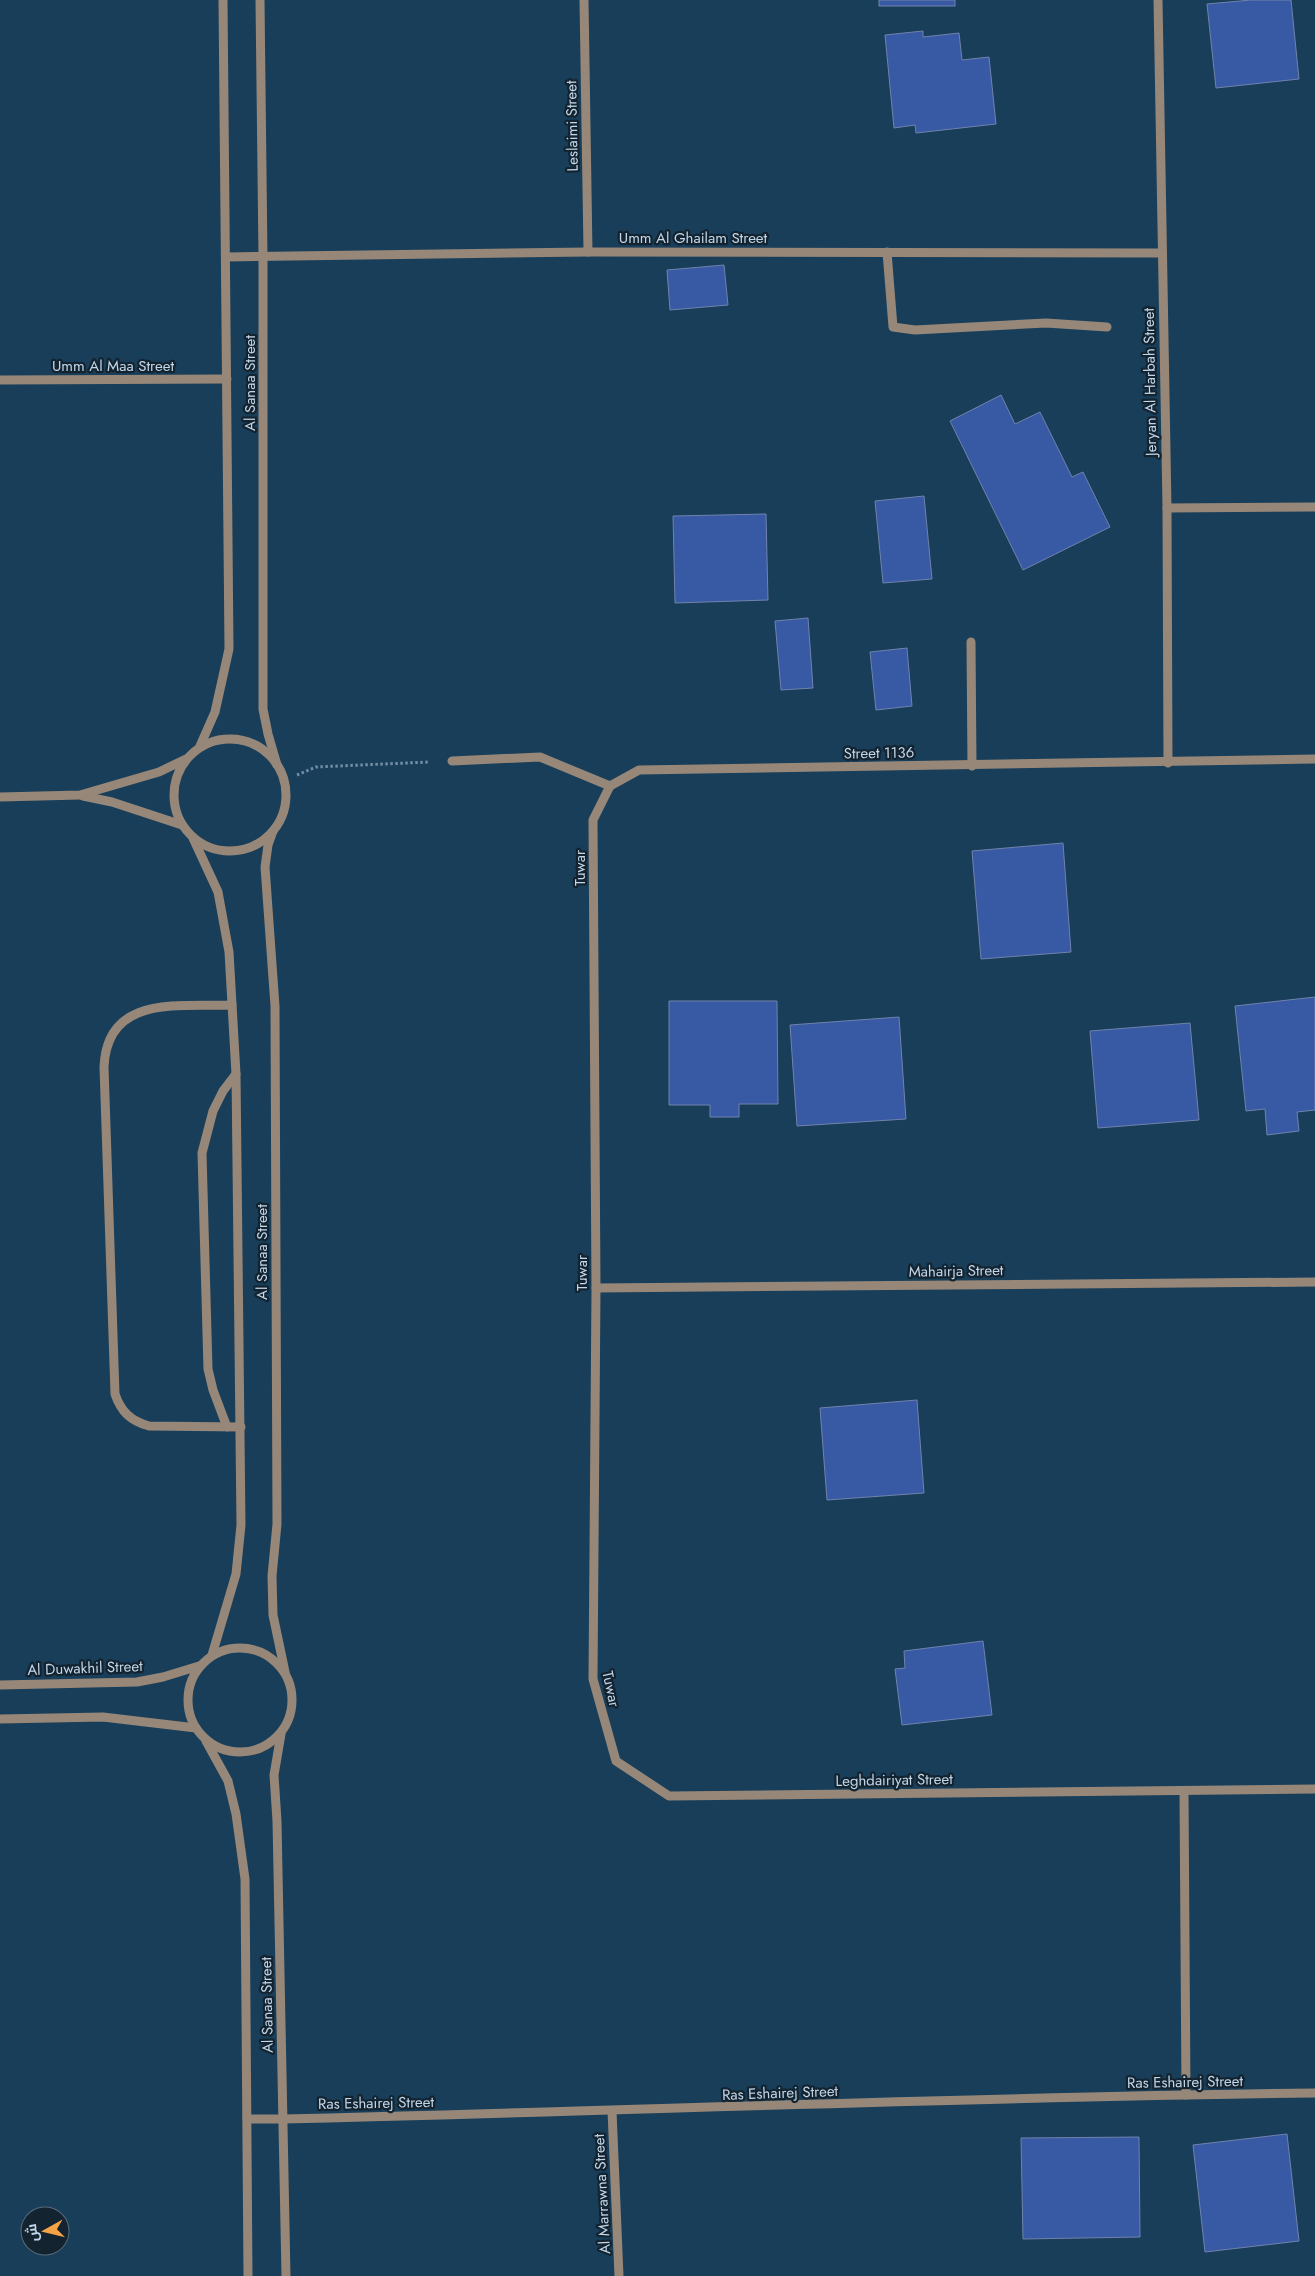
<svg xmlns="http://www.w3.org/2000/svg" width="1315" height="2276" font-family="Jost,Cairo,sans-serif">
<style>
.building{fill:#3859a4;stroke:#7083ac}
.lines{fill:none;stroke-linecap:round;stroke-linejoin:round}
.path{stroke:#718da4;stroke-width:3;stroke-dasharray:2.5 2.5;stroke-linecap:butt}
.minor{stroke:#978778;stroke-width:9}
.labels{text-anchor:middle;stroke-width:4.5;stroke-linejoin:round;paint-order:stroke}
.street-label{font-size:15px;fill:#c2d6e8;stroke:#132330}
</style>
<rect width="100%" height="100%" fill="#183e5a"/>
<g class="building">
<rect x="879" y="0" width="76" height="6"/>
<polygon points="1251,0 1291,0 1299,79 1216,88 1207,4"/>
<polygon points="923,31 923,37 959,33 962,60 989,57 996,124 916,133 915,125 894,128 885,35"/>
<polygon points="724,265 728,305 670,310 667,270"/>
<polygon points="1001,395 1015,424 1040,412 1072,477 1083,472 1110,527 1023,570 950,421"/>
<polygon points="924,496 932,579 883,583 875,501"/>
<polygon points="766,514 768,600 675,603 673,516"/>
<polygon points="808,618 813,688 781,690 775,621"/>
<polygon points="907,648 912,706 876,710 870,652"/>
<polygon points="1063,843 1071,952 981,959 972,851"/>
<polygon points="1315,997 1315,1110 1297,1112 1299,1131 1267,1135 1265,1109 1246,1111 1235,1006"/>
<polygon points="669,1001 777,1001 778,1104 739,1104 739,1117 710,1117 710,1105 669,1105"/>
<polygon points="899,1017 906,1119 797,1126 790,1025"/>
<polygon points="1190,1023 1199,1120 1098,1128 1090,1031"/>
<polygon points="917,1400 924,1493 827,1500 820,1408"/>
<polygon points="983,1641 992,1715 902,1725 895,1669 905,1668 904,1651"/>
<polygon points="1287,2134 1299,2241 1205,2252 1193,2145"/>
<polygon points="1139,2137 1140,2237 1023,2239 1021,2138"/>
</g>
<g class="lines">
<polyline class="path" points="297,775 316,767 429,762"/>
<g class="minor">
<polyline points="260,0 263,258 263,709 268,734 277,765"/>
<polyline points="584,0 588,252"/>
<polyline points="1158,0 1167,508 1168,763"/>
<polyline points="887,252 893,327 915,330 1046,323 1107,327"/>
<polyline points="226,257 588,252 1161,253"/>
<polyline points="0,380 227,379"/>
<polyline points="1167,508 1315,507"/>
<polyline points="971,642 972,766"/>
<circle cx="230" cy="795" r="56"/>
<polyline points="200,746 215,712 229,649 223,0"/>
<polyline points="452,761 540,757 610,786"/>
<polyline points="610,786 593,820 596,1288 593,1679 616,1761 669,1796 1315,1789"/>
<polyline points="610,786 639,770 1315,759"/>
<polyline points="83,796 112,802 182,825"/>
<polyline points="0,797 80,795 159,772 186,759"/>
<polyline points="273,831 268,845 265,867 275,1006 277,1524 272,1576 273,1615 285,1672"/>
<polyline points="193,838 218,892 229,952 236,1074 241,1525 236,1574 212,1655"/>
<path d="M232,1005C179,1007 107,994 104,1067L115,1394C121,1412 131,1421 149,1426L241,1427"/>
<polyline points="596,1288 1315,1282"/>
<polyline points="227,1427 213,1390 208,1369 202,1153 213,1111 223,1091 236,1074"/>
<circle cx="240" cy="1700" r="52"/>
<polyline points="0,1685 137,1682 163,1677 199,1666"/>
<polyline points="0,1719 103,1717 196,1728"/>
<polyline points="281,1734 274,1775 277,1821 286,2276"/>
<polyline points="206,1741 228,1781 236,1814 245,1879 248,2276"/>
<polyline points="1184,1791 1186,2095"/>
<polyline points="612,2111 619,2276"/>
<path d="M247,2119H283C627,2111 971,2097 1315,2093"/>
</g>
</g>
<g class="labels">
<g class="street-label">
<text transform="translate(572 126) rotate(-91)" y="5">Leslaimi Street</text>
<text x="693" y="243">Umm Al Ghailam Street</text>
<text x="113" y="371">Umm Al Maa Street</text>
<text transform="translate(1150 382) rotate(-91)" y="5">Jeryan Al Harbah Street</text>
<text transform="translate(250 383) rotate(-90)" y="5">Al Sanaa Street</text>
<text transform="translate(879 753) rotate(-1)" y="5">Street 1136</text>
<text transform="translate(580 868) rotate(-90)" y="5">Tuwar</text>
<text transform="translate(262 1252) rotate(-90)" y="5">Al Sanaa Street</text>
<text transform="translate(956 1271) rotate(-1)" y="5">Mahairja Street</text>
<text transform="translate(582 1273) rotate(-90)" y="5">Tuwar</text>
<text transform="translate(85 1668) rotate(-2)" y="5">Al Duwakhil Street</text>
<text transform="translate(611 1689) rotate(78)" y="5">Tuwar</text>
<text transform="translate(894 1780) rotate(-1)" y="5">Leghdairiyat Street</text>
<text transform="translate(267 2005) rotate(-91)" y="5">Al Sanaa Street</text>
<text transform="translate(1185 2082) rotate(-1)" y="5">Ras Eshairej Street</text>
<text transform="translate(780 2093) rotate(-2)" y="5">Ras Eshairej Street</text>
<text transform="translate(376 2103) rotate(-1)" y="5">Ras Eshairej Street</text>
<text transform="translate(602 2194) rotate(-93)" y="5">Al Marrawna Street</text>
</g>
</g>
<g transform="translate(45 2231) rotate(262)"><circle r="24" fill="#132330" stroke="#596b7a"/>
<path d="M0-4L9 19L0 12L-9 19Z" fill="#f6a247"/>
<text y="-8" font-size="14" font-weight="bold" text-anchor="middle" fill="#c2d6e8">ش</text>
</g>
</svg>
